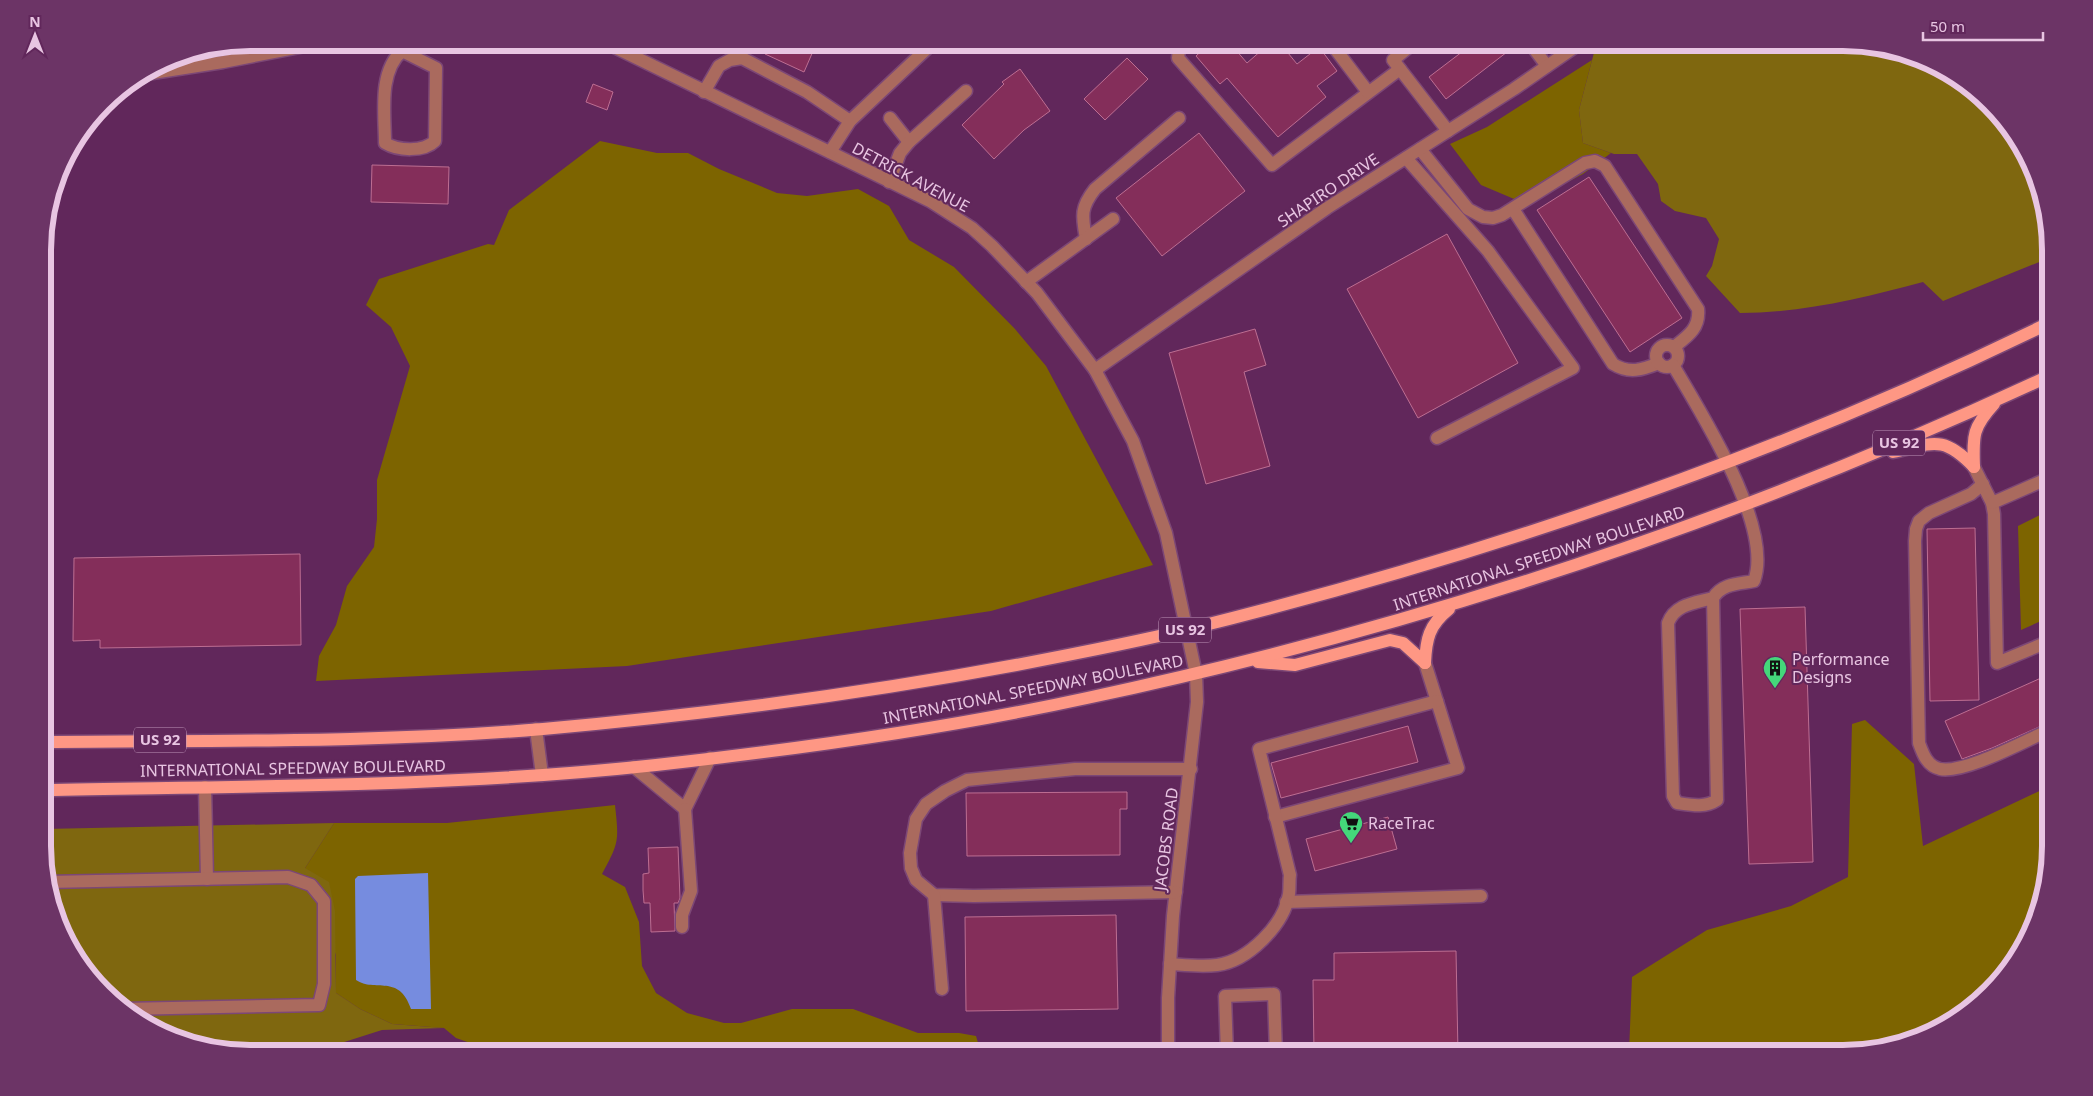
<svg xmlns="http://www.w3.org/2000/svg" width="2093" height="1096" font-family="'Noto Sans',sans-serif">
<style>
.green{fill:#7d6400}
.forest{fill:#7f670f}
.water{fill:#768cdf}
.building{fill:#842e5a;stroke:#bd6e92}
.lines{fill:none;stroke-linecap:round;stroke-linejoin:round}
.minor-casing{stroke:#7c4776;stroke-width:15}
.major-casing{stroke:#7c4776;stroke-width:15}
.path{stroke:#9a6a94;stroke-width:3;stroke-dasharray:4 4;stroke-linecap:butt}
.minor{stroke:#aa6a5e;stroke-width:12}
.major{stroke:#fe9784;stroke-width:12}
.labels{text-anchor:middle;stroke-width:4;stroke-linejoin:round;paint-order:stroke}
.shield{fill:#61275b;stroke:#c096ba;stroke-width:1}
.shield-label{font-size:15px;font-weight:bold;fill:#e8c5e2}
.street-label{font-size:16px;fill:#e8c5e2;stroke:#61275b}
.poi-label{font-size:16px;fill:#e8c5e2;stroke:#61275b;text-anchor:start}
.rim{fill:none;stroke:#e8c5e2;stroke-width:6}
</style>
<rect width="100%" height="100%" fill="#61275b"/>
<g class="green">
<polygon points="1592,60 1579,110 1583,143 1611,153 1583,174 1526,204 1481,185 1450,144 1487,127"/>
<polygon points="600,141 657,153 688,153 719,169 777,193 807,196 858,189 889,206 909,240 954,267 1015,329 1046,366 1153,565 991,611 627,666 316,681 319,656 336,625 347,586 374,547 377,519 377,480 410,366 391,327 366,305 379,279 488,244 494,245 509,210"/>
<polygon points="2050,510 2050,617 2021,630 2018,526"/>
<polygon points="1865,720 1914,764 1923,846 2050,786 2050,846 2029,938 1999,983 1958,1019 1909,1043 1856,1053 1629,1053 1632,977 1707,930 1791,906 1848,877 1852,724"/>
<path d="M615,805C619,841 619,843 602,874L625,887L639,922L642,966L656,993L687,1013L724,1023H741L792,1009H853L918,1033H959L976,1036L981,1053H499L456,1038L444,1028L392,1024L360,1009L336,993V955L305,868L334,823H447Z"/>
</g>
<g class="forest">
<path d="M1600,43H1843L1935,64L1980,94L2015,134L2049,223V258L1943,301L1923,282C1863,298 1802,313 1740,313L1706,276L1712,266L1719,239L1706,218L1675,211L1661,201L1658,184L1637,154H1614L1583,143L1579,110L1596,45Z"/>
<polygon points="334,823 305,868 329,882 335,911 336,993 360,1009 392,1024 444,1028 382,1030 316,1051 248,1053 158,1032 113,1002 78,962 44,873 44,829"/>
</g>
<path class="water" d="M428,873L431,1009H411C399,973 375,993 356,980L355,879L358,876Z"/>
<g class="building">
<polygon points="770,42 817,42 804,72 765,54"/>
<polygon points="1211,42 1229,42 1247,63 1271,42 1279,42 1297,64 1319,47 1337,71 1317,86 1326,97 1278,137 1227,78 1220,84 1196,56"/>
<polygon points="1475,42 1520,42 1446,99 1429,77"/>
<polygon points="1127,58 1148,79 1105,120 1084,99"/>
<polygon points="1020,69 1050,111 1024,130 994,159 962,125 1004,84 1002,82"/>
<polygon points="593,84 613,92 607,110 586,102"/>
<polygon points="1199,133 1245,191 1162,256 1116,198"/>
<polygon points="372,165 449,167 448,204 371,202"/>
<polygon points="1589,177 1682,318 1630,352 1537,210"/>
<polygon points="1447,234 1518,363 1418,418 1347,289"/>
<polygon points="1255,329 1266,365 1244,372 1270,466 1206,484 1169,353"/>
<polygon points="1975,528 1979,700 1930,701 1927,529"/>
<polygon points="300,554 301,645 100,648 100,640 73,641 74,558"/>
<polygon points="1805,607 1813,862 1749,864 1740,609"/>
<polygon points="2050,674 2050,722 1992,748 1962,759 1945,721"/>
<polygon points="1408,726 1418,762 1281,798 1271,763"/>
<polygon points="1127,792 1127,809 1120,809 1120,855 967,856 966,793"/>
<polygon points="1388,817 1397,849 1315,871 1306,839"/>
<polygon points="678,847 680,898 678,903 674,903 675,931 651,932 650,903 644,903 643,890 643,874 649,873 648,848"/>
<polygon points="1116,915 1118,1009 966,1011 965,917"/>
<polygon points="1456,951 1458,1053 1314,1053 1313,980 1334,980 1334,953"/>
</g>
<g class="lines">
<g class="minor-casing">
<g id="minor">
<polyline points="604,42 930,201 972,228 992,246 1037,293 1095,370 1133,441 1166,533 1196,674 1197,702 1173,916 1168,998 1168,1053"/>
<polyline points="1180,42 1178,58 1272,165 1400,69"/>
<polyline points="1330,42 1368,92"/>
<polyline points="1415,42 1393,60 1448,131"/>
<polyline points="1529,42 1547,66"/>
<path d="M402,51L436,68L435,141C424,152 398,151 385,143C385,114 378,72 402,51Z"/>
<polyline points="146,74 223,62 326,42"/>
<polyline points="704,92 719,66 730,60 742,58 807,92 850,121"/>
<polyline points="890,118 909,142"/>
<path d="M1420,149L1468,209L1483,217L1493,218L1502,215L1585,163L1595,161L1605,166L1698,309C1700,328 1688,336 1674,347"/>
<polyline points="830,152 850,121 934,42"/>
<polyline points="1406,158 1488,251 1573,368 1437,438"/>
<polyline points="889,182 900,153 909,142 966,91"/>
<path d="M1513,209L1613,364C1629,374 1642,370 1659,363"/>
<path d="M1086,239C1082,216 1080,208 1095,189L1179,118"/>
<polyline points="1026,282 1113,219"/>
<circle cx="1667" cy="356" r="11"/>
<path d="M1673,365C1701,413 1774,527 1754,581C1739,584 1722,583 1713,598L1717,800C1705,808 1691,805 1677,803L1673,796L1668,623C1675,604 1695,603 1713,598"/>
<polyline points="1095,370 1327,208 1514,89 1582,42"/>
<polyline points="1974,467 1992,503 1994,514 1997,663 2050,641"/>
<path d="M1983,484L1971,494L1929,513L1919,521L1916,529L1915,541L1919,743C1923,754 1927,766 1940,769C1965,774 2026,740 2050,730"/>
<polyline points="1992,503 2049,478"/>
<polyline points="536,729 542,775"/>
<polyline points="634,767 685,809 710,758"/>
<polyline points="205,787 207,879"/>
<polyline points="1275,817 1458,768 1425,663"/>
<polyline points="47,882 288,877 311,885 324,901 324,984 319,1005 123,1009"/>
<polyline points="1176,892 974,896 934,895 916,880 911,868 910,853 916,819 926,804 945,791 967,780 1075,769 1191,769"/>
<polyline points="934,895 942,989"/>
<polyline points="1286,902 1481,896"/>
<polyline points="682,927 682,915 691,891 685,809"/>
<path d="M1170,964C1185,965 1202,967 1217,965C1248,961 1284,925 1289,894C1290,887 1289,881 1290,875L1259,749L1437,701"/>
<polyline points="1227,1053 1225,996 1274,994 1276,1053"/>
</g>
</g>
<g class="major-casing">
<g id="major">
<path d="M1893,452C1934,443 1943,435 1974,467"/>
<path d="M1974,467C1973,436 1972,428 1994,404"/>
<polyline points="1258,662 1295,665 1390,640 1403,643 1425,663"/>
<path d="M1425,663C1426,639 1429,625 1449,609"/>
<path d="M44,742C210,740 377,743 543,729C701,715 860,694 1016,665C1074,654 1132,643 1189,629C1484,556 1776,457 2049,323"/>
<path d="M44,790C248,786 453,787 656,765C800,749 945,729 1087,698C1419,627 1741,520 2049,376"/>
</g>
</g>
<polyline class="path" points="1242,42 1247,48"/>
<use href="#minor" class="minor"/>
<use href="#major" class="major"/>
</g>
<defs>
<g id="building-pin" transform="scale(1.25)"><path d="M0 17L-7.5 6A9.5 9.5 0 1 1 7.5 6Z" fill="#44d77a" stroke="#61275b"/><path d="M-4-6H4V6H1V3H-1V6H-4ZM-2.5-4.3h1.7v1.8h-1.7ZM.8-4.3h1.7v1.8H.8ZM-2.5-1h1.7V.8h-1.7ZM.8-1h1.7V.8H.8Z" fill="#111"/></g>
<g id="supermarket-pin" transform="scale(1.25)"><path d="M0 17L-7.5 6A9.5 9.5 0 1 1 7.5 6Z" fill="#44d77a" stroke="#61275b"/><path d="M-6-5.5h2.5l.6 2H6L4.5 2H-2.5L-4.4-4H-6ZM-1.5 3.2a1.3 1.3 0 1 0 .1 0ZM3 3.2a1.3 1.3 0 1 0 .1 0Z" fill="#111"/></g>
</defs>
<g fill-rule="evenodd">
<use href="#building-pin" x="1775" y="668"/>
<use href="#supermarket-pin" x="1351" y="823"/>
</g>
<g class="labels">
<g class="shield">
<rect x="1873" y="430.5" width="52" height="25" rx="4"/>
<rect x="1159" y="617.5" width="52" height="25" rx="4"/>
<rect x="134" y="727.5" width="52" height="25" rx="4"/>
</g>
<g class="shield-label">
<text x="1899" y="448">US 92</text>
<text x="1185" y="635">US 92</text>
<text x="160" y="745">US 92</text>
</g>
<g class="street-label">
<text transform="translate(911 177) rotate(28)" y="6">DETRICK AVENUE</text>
<text transform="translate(1328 190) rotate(-34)" y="6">SHAPIRO DRIVE</text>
<text transform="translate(1539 558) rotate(-18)" y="6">INTERNATIONAL SPEEDWAY BOULEVARD</text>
<text transform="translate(1033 689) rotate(-11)" y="6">INTERNATIONAL SPEEDWAY BOULEVARD</text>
<text transform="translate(293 768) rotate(-1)" y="6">INTERNATIONAL SPEEDWAY BOULEVARD</text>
<text transform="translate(1166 839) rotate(-83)" y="6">JACOBS ROAD</text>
</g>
<g class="poi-label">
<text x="1792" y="665">Performance<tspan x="1792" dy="18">Designs</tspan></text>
<text x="1368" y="829">RaceTrac</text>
</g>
</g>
<path d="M0 0H2093V1096H0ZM250 51H1843A199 199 0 0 1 2042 250V846A199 199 0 0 1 1843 1045H250A199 199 0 0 1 51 846V250A199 199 0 0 1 250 51Z" fill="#6c3466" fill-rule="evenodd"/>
<path class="rim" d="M250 51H1843A199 199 0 0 1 2042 250V846A199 199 0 0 1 1843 1045H250A199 199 0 0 1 51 846V250A199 199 0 0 1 250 51Z"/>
<g transform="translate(35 35)" stroke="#61275b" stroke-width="4" paint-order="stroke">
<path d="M0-4L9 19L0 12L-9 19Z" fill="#e8c5e2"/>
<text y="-8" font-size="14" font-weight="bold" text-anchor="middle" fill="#e8c5e2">N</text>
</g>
<path d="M1923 32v8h120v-8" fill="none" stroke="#e8c5e2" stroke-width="2.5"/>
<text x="1930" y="32" font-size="15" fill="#e8c5e2" stroke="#61275b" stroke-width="4" paint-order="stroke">50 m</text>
</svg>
